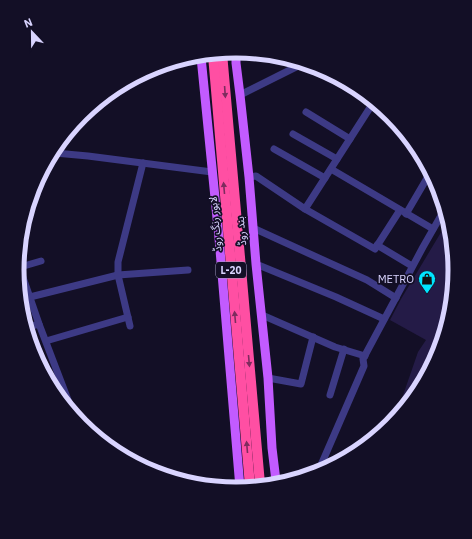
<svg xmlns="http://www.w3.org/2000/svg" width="472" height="539" font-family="'IBM Plex Sans','Noto Sans Arabic',sans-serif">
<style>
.building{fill:#241b47}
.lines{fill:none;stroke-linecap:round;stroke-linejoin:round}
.minor{stroke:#3d3a85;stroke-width:7}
.major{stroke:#c25bff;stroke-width:9}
.highway{stroke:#ff4fa3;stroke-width:10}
.oneway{fill:#7d2c5e}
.labels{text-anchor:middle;stroke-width:3.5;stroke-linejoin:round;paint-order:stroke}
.shield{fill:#130f26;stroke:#9e99be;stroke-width:1}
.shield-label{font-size:10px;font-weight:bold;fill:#d9d4ff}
.street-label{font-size:11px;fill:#d9d4ff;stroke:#130f26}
.poi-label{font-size:11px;fill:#d9d4ff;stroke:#130f26;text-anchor:end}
.rim{fill:none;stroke:#d9d4ff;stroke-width:5}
</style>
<rect width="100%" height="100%" fill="#130f26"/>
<polygon class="building" points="446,224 455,270 438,354 404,405 400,404 418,352 426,340 390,320 401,299"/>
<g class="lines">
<g class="minor">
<polyline points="240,95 302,64"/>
<polyline points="306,112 350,139"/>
<polyline points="293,134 337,159"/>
<polyline points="274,149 325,178"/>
<polyline points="55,153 88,156 212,172"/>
<polyline points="331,169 433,229"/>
<polyline points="249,177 256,176 305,209 375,249 400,210"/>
<polyline points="305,209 373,103"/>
<polyline points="406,214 430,173"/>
<polyline points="253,228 367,280 396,298"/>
<polyline points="377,245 412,266"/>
<polyline points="18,263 39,324 73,413"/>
<polyline points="256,264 336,297 384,319"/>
<polyline points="17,268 41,261"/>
<polyline points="30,297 118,275 188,270"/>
<polyline points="262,315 335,347 365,356"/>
<polyline points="130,326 118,275 118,262 143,163"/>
<polyline points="28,327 39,324"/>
<polyline points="46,341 128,317"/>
<polyline points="268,378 301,384 313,337"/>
<polyline points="330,395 344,349"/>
<polyline points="318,472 364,366 363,359 423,247 443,212"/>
<polyline points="227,487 237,488"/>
</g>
<g class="major">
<polyline points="236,51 236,63 240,95 249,177 256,264 268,378 272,448 276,481"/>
<polyline points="201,57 219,238 240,488"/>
</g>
<g class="highway">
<polyline points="222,53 260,484"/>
<polyline points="213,55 250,486"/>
</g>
</g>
<defs><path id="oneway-solid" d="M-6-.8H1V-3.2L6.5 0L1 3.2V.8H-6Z"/></defs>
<g class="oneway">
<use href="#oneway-solid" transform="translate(225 92) rotate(86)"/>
<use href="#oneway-solid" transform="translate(224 188) rotate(-95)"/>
<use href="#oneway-solid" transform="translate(235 317) rotate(-95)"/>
<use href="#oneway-solid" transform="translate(249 361) rotate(85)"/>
<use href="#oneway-solid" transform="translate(247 447) rotate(-95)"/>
</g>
<defs>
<g id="shop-pin" transform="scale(0.9)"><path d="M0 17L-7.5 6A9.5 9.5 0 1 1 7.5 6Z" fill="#00e5ff" stroke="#130f26"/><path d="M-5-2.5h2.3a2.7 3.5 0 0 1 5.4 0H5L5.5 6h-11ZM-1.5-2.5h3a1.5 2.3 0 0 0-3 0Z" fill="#111"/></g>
</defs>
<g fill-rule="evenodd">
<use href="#shop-pin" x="427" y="279"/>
</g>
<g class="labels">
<rect class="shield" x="216" y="262" width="30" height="16" rx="3"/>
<g class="shield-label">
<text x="231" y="274">L-20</text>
</g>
<g class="street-label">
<text transform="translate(215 224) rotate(-95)" y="4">لاہور رنگ روڈ</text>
<text transform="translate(241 231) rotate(-95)" y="4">بند روڈ</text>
</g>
<g class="poi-label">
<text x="414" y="283">METRO</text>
</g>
</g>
<path d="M0 0H472V539H0ZM24 270a212 212 0 1 1 424 0a212 212 0 1 1-424 0Z" fill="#130f26" fill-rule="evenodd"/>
<path class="rim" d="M24 270a212 212 0 1 1 424 0a212 212 0 1 1-424 0Z"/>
<g transform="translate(32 32) rotate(338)" stroke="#130f26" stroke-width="3" paint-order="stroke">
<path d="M0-3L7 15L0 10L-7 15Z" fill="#d9d4ff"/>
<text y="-6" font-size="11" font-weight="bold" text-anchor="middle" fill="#d9d4ff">N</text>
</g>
</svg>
